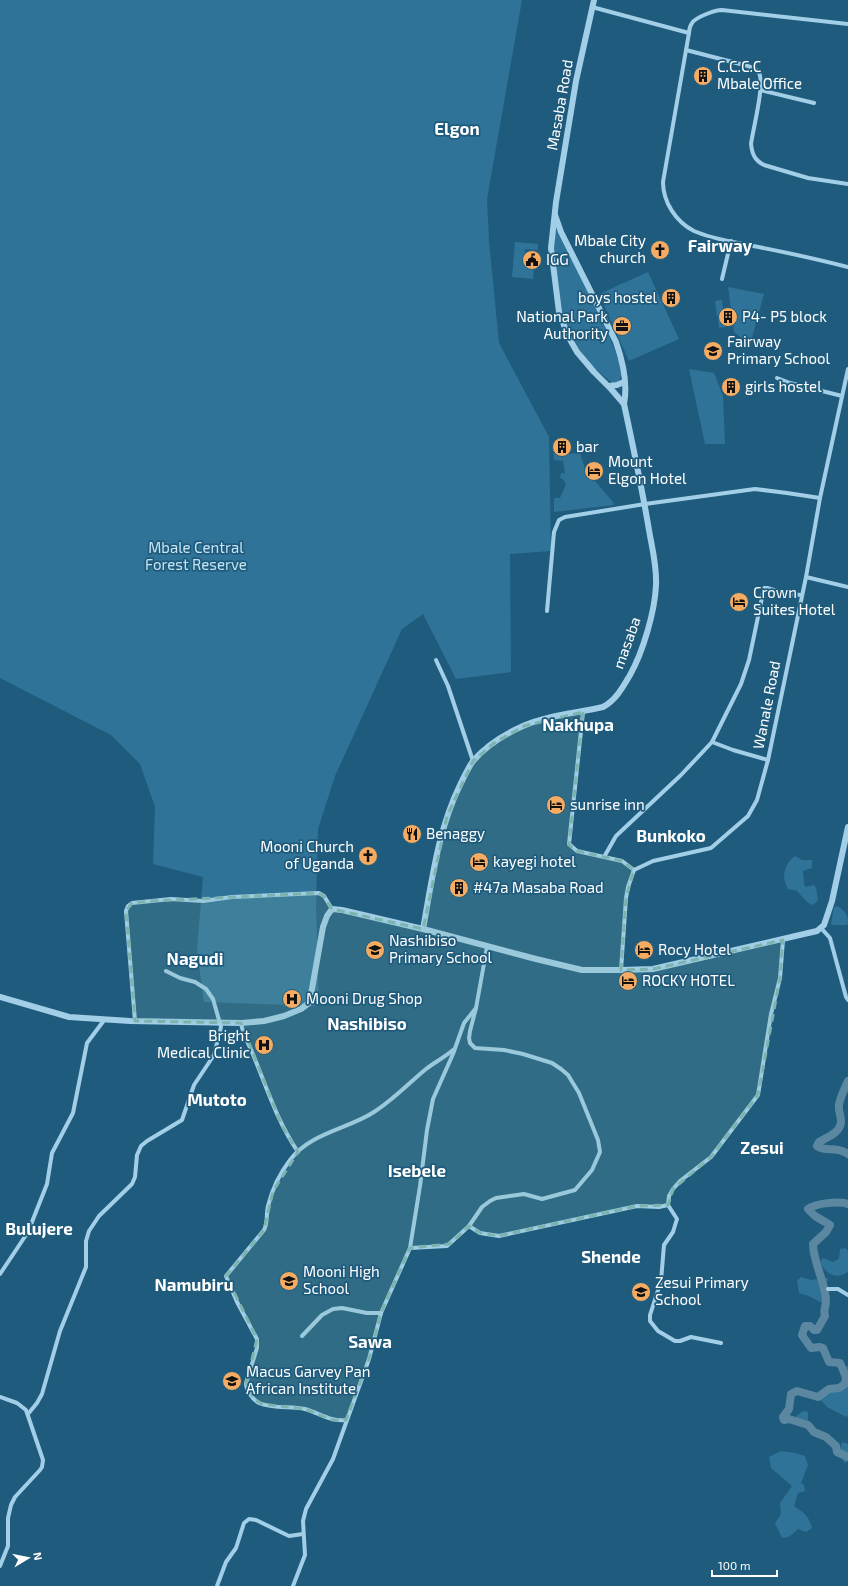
<svg xmlns="http://www.w3.org/2000/svg" width="848" height="1586" font-family="'Exo 2',sans-serif">
<style>
.green{fill:#2f7498}
.lines{fill:none;stroke-linecap:round;stroke-linejoin:round}
.river{stroke:#5c87a0;stroke-width:8}
.minor{stroke:#a2cfe7;stroke-width:4}
.tertiary{stroke:#a2cfe7;stroke-width:6}
.marked{fill:#7bb4af;fill-opacity:0.2;stroke:#7bb4af;stroke-width:3;stroke-dasharray:8 5;stroke-linejoin:round}
.labels{text-anchor:middle;stroke-width:3.5;stroke-linejoin:round;paint-order:stroke}
.poi-label{font-size:15px;fill:#fff;stroke:#1f5b7c;text-anchor:start}
.street-label{font-size:15px;fill:#fff;stroke:#1f5b7c}
.park-label{font-size:15px;fill:#c5e5f5;stroke:#1f5b7c}
.quarter-label{font-size:17px;font-weight:bold;fill:#fff;stroke:#1f5b7c}
</style>
<rect width="100%" height="100%" fill="#1f5b7c"/>
<g class="green">
<polygon points="0,0 522,0 487,199 489,241 499,343 549,437 551,551 510,554 511,672 456,679 423,614 402,629 335,776 318,829 316,906 319,1006 204,1002 197,950 203,877 153,864 155,807 140,764 111,735 0,678"/>
<polygon points="555,227 594,304 611,341 620,363 621,376 619,382 612,383 584,359 561,312 554,250"/>
<polygon points="515,242 538,244 538,250 525,249 524,261 525,262 525,264 534,265 533,279 512,277"/>
<polygon points="648,272 679,339 629,361 599,294"/>
<polygon points="728,287 764,294 750,345 734,332"/>
<polygon points="722,300 724,315 717,316 715,301"/>
<polygon points="718,316 724,316 726,327 719,328"/>
<polygon points="689,369 714,373 723,396 725,444 705,444"/>
<polygon points="553,448 563,454 580,453 585,469 588,469 589,474 613,502 614,505 554,512 554,498 560,498 566,484 563,479 560,478 561,473 565,473 563,461 554,460"/>
<path d="M795,856L802,860H812V868L803,871L804,883L805,887L814,885L816,888L818,900L813,905L808,903L797,891L788,889C781,877 784,864 795,856Z"/>
<path d="M837,906C845,911 848,914 848,924L846,925H831L834,907Z"/>
<path d="M846,1248L848,1251V1272C835,1280 826,1274 820,1262L823,1258L833,1262L839,1259L840,1249Z"/>
<polygon points="801,1277 811,1280 823,1278 828,1278 826,1288 827,1298 822,1303 809,1296 799,1293 797,1281"/>
<polygon points="847,1366 848,1366 848,1415 846,1417 827,1407 818,1397 829,1389 839,1388 845,1384 844,1370"/>
<polygon points="803,1411 808,1412 808,1420 806,1422 798,1421 796,1416"/>
<path d="M842,1442L848,1444V1461L845,1463C840,1458 840,1448 842,1442Z"/>
<path d="M781,1451L795,1453L805,1456L808,1465L801,1483L804,1485L805,1491L798,1493L794,1506C804,1513 809,1516 812,1528L806,1532L798,1529L789,1537L782,1538L775,1523L781,1514L780,1503L792,1486L771,1468L769,1457Z"/>
</g>
<g class="lines">
<g class="river">
<path d="M848,1081C845,1088 840,1097 839,1105C838,1111 841,1115 841,1121C841,1133 827,1137 819,1142L817,1146C826,1153 835,1145 848,1154"/>
<path d="M848,1204C839,1201 816,1203 808,1209L815,1216L830,1225L826,1232L813,1244C813,1262 826,1284 826,1301C826,1308 823,1308 825,1316L817,1330H814L810,1326H805L802,1335L811,1348L820,1347L823,1348L829,1362L840,1363L846,1377L845,1384L839,1388L829,1389L818,1397L797,1391L791,1394L789,1409L783,1417L784,1420L789,1419L808,1425L814,1432L826,1437L836,1446L837,1452L848,1457"/>
</g>
<g class="minor">
<polyline points="592,7 689,33"/>
<path d="M848,24L722,10C715,10 696,17 692,23C690,26 689,30 689,33L663,182C663,202 676,222 694,231C712,239 734,242 753,246C785,252 816,259 848,267"/>
<path d="M686,50L748,66C752,68 757,69 759,73C765,84 753,129 751,144C752,153 754,160 764,165L808,178L848,184"/>
<polyline points="760,90 814,103"/>
<polyline points="722,279 731,241"/>
<polyline points="777,378 790,383 842,396"/>
<polyline points="806,577 848,587"/>
<polyline points="547,611 554,532 559,520 565,517 645,504 755,489 787,493 820,498"/>
<polyline points="436,660 448,686 473,761"/>
<polyline points="583,712 569,844 577,851 622,861 634,870"/>
<polyline points="712,742 733,750 768,760"/>
<polyline points="604,857 616,836 681,775 712,742 741,684 749,660 764,588 767,588 787,594 802,595"/>
<polyline points="821,928 830,938 846,997 848,1000"/>
<polyline points="621,970 626,898 628,887 634,870 653,861 711,848 748,816 757,800 768,760 806,577 820,498 848,369"/>
<polyline points="135,1021 126,911 128,906 132,903 171,899 203,901 232,897 319,893 324,896 332,909"/>
<path d="M241,1023C243,1035 248,1042 252,1052C267,1088 276,1119 298,1152"/>
<polyline points="469,1226 482,1207 490,1201 496,1198 524,1194 542,1199 575,1190 592,1170 600,1152 598,1140 579,1093 568,1075 561,1069 552,1063 523,1054 504,1050 475,1048 470,1043 469,1038 470,1031 476,1008 487,947"/>
<polyline points="410,1248 447,1246 469,1226 480,1233 499,1236 637,1206 659,1207 668,1205"/>
<polyline points="0,1274 28,1232 47,1184 52,1153 73,1113 87,1043 105,1019"/>
<polyline points="828,1289 838,1289 848,1295"/>
<polyline points="302,1336 322,1315 333,1309 342,1308 367,1313 381,1313"/>
<polyline points="721,1343 691,1337 680,1341 675,1341 658,1331 650,1321 650,1315 661,1281 664,1245 673,1232 677,1219 668,1205 669,1196 673,1189 680,1181 711,1157 758,1095 771,1014 780,978 783,940"/>
<polyline points="0,1397 17,1403 26,1410 43,1460 42,1467 40,1470 15,1497 11,1505 8,1518 8,1546 0,1566"/>
<polyline points="28,1414 37,1403 42,1394 60,1331 86,1267 86,1241 89,1231 99,1216 132,1184 135,1177 137,1155 141,1146 147,1141 182,1120 194,1085 214,1055 221,1027 213,999 206,989 195,982 180,978 166,971"/>
<path d="M346,1420C331,1422 319,1413 305,1409C291,1406 273,1409 259,1403C252,1399 246,1390 246,1383L257,1348V1339L237,1302L226,1276L264,1230C268,1223 266,1214 268,1206C272,1190 280,1173 290,1160C310,1133 348,1129 374,1112C393,1100 409,1083 426,1069C435,1062 445,1057 453,1050"/>
<polyline points="217,1586 226,1562 236,1548 244,1523 249,1519 256,1520 289,1536 303,1534"/>
<polyline points="293,1586 305,1555 303,1521 306,1509 333,1459 369,1359 381,1313 410,1248 420,1186 427,1130 433,1099 453,1054 464,1023 476,1008"/>
</g>
<g class="tertiary">
<polyline points="594,0 576,81 556,202 551,248 559,312 568,336 577,352 594,372 611,389 624,404"/>
<polyline points="609,386 617,385 624,382"/>
<path d="M423,929C432,880 438,830 460,785C464,777 468,768 473,761C486,746 505,734 523,726C548,715 577,713 603,707C616,700 623,687 630,675C643,652 655,611 656,585C657,566 652,548 649,530C642,488 633,446 624,404C628,384 623,362 616,342L561,232L555,215"/>
<polyline points="0,997 69,1017 130,1021 241,1023 264,1021 284,1016 301,1009 309,1003 310,1000 323,927 327,916 332,909 342,910 423,929 536,959 582,970 621,970 653,969 817,931 824,925 832,901 848,827"/>
</g>
</g>
<path class="marked" d="M583,712L569,845L577,851L622,861L634,870L626,898L621,970L653,969L783,940L780,978L758,1095L711,1157L673,1189L668,1205L637,1206L499,1236L480,1233L469,1226L450,1244L410,1248L381,1313L369,1359L346,1420H332L305,1409L262,1404L254,1399L246,1383L257,1339L226,1276L264,1230L273,1191L298,1152L282,1126L241,1023L135,1021L126,911L132,903L150,901L319,893L324,896L332,909L423,929L447,816L473,761L494,743L524,726Z"/>
<defs>
<g id="building-disc" transform="scale(1)"><circle r="9.5" fill="#f5ac62" stroke="#1f5b7c"/><path d="M-4-6H4V6H1V3H-1V6H-4ZM-2.5-4.3h1.7v1.8h-1.7ZM.8-4.3h1.7v1.8H.8ZM-2.5-1h1.7V.8h-1.7ZM.8-1h1.7V.8H.8Z" fill="#111"/></g>
<g id="church-disc" transform="scale(1)"><circle r="9.5" fill="#f5ac62" stroke="#1f5b7c"/><path d="M-1.2-6h2.4v3.5h3.3v2.4h-3.3V6h-2.4V-.1h-3.3v-2.4h3.3Z" fill="#111"/></g>
<g id="civic-disc" transform="scale(1)"><circle r="9.5" fill="#f5ac62" stroke="#1f5b7c"/><path d="M-.6-6.5H3V-4.5H.6V-3L4-1V1h2V6H-6V1h2V-1L-.6-3ZM-1.2 2.5V6h2.4V2.5Z" fill="#111"/></g>
<g id="office-disc" transform="scale(1)"><circle r="9.5" fill="#f5ac62" stroke="#1f5b7c"/><path d="M-6-3h4V-5.5h4V-3h4V5H-6ZM-1-4.5V-3h2v-1.5ZM-6 0V1H6V0Z" fill="#111"/></g>
<g id="school-disc" transform="scale(1)"><circle r="9.5" fill="#f5ac62" stroke="#1f5b7c"/><path d="M0-5L7-2L0 1L-7-2ZM-4 1L0 2.5L4 1V4Q0 6-4 4Z" fill="#111"/></g>
<g id="hotel-disc" transform="scale(1)"><circle r="9.5" fill="#f5ac62" stroke="#1f5b7c"/><path d="M-6-4.5h1.5V1H6V5H4.5V3h-9V5H-6ZM-4 0a1.8 1.8 0 1 1 3.6 0ZM.5 0V-2.5h3Q6-2.5 6 0Z" fill="#111"/></g>
<g id="restaurant-disc" transform="scale(1)"><circle r="9.5" fill="#f5ac62" stroke="#1f5b7c"/><path d="M-5-6h1v4h1v-4h1v4h1v-4h1v5L-1.5 .5V6h-2V.5L-5-1ZM5-6V6H3V1.5H1.5Q1.5-4 5-6Z" fill="#111"/></g>
<g id="hospital-disc" transform="scale(1)"><circle r="9.5" fill="#f5ac62" stroke="#1f5b7c"/><path d="M-5-5h3v3.5h4V-5h3V5h-3V1.5h-4V5h-3Z" fill="#111"/></g>
</defs>
<g fill-rule="evenodd">
<use href="#building-disc" x="703" y="76"/>
<use href="#church-disc" x="660" y="250"/>
<use href="#civic-disc" x="532" y="260"/>
<use href="#building-disc" x="671" y="298"/>
<use href="#building-disc" x="728" y="317"/>
<use href="#office-disc" x="622" y="326"/>
<use href="#school-disc" x="713" y="351"/>
<use href="#building-disc" x="731" y="387"/>
<use href="#building-disc" x="562" y="447"/>
<use href="#hotel-disc" x="594" y="471"/>
<use href="#hotel-disc" x="739" y="602"/>
<use href="#hotel-disc" x="556" y="805"/>
<use href="#restaurant-disc" x="412" y="834"/>
<use href="#church-disc" x="368" y="856"/>
<use href="#hotel-disc" x="479" y="862"/>
<use href="#building-disc" x="459" y="888"/>
<use href="#school-disc" x="375" y="950"/>
<use href="#hotel-disc" x="644" y="950"/>
<use href="#hotel-disc" x="628" y="981"/>
<use href="#hospital-disc" x="292" y="999"/>
<use href="#hospital-disc" x="264" y="1045"/>
<use href="#school-disc" x="289" y="1281"/>
<use href="#school-disc" x="641" y="1292"/>
<use href="#school-disc" x="232" y="1381"/>
</g>
<g class="labels">
<g class="poi-label">
<text x="717" y="72">C.C.C.C<tspan x="717" dy="17">Mbale Office</tspan></text>
<text x="646" y="246" text-anchor="end">Mbale City<tspan x="646" dy="17">church</tspan></text>
<text x="546" y="265">IGG</text>
<text x="657" y="303" text-anchor="end">boys hostel</text>
<text x="608" y="322" text-anchor="end">National Park<tspan x="608" dy="17">Authority</tspan></text>
<text x="742" y="322">P4- P5 block</text>
<text x="727" y="347">Fairway<tspan x="727" dy="17">Primary School</tspan></text>
<text x="745" y="392">girls hostel</text>
<text x="576" y="452">bar</text>
<text x="608" y="467">Mount<tspan x="608" dy="17">Elgon Hotel</tspan></text>
<text x="753" y="598">Crown<tspan x="753" dy="17">Suites Hotel</tspan></text>
<text x="570" y="810">sunrise inn</text>
<text x="426" y="839">Benaggy</text>
<text x="354" y="852" text-anchor="end">Mooni Church<tspan x="354" dy="17">of Uganda</tspan></text>
<text x="493" y="867">kayegi hotel</text>
<text x="473" y="893">#47a Masaba Road</text>
<text x="389" y="946">Nashibiso<tspan x="389" dy="17">Primary School</tspan></text>
<text x="658" y="955">Rocy Hotel</text>
<text x="642" y="986">ROCKY HOTEL</text>
<text x="306" y="1004">Mooni Drug Shop</text>
<text x="250" y="1041" text-anchor="end">Bright<tspan x="250" dy="17">Medical Clinic</tspan></text>
<text x="303" y="1277">Mooni High<tspan x="303" dy="17">School</tspan></text>
<text x="655" y="1288">Zesui Primary<tspan x="655" dy="17">School</tspan></text>
<text x="246" y="1377">Macus Garvey Pan<tspan x="246" dy="17">African Institute</tspan></text>
</g>
<g class="street-label">
<text transform="translate(560 105) rotate(-80)" y="5">Masaba Road</text>
<text transform="translate(627 643) rotate(-70)" y="5">masaba</text>
<text transform="translate(767 705) rotate(-79)" y="5">Wanale Road</text>
</g>
<g class="park-label">
<text x="196" y="553">Mbale Central<tspan x="196" dy="17">Forest Reserve</tspan></text>
</g>
<g class="quarter-label">
<text x="457" y="135">Elgon</text>
<text x="720" y="252">Fairway</text>
<text x="578" y="731">Nakhupa</text>
<text x="671" y="842">Bunkoko</text>
<text x="195" y="965">Nagudi</text>
<text x="367" y="1030">Nashibiso</text>
<text x="217" y="1106">Mutoto</text>
<text x="762" y="1154">Zesui</text>
<text x="417" y="1177">Isebele</text>
<text x="39" y="1235">Bulujere</text>
<text x="611" y="1263">Shende</text>
<text x="194" y="1291">Namubiru</text>
<text x="370" y="1348">Sawa</text>
</g>
</g>
<g transform="translate(28 1558) rotate(80)" stroke="#1f5b7c" stroke-width="3" paint-order="stroke">
<path d="M0-3L7 15L0 10L-7 15Z" fill="#ffffff"/>
<text y="-6" font-size="11" font-weight="bold" text-anchor="middle" fill="#ffffff">N</text>
</g>
<path d="M712 1570v6h65v-6" fill="none" stroke="#ffffff" stroke-width="2"/>
<text x="718" y="1570" font-size="12" fill="#ffffff" stroke="#1f5b7c" stroke-width="3" paint-order="stroke">100 m</text>
</svg>
